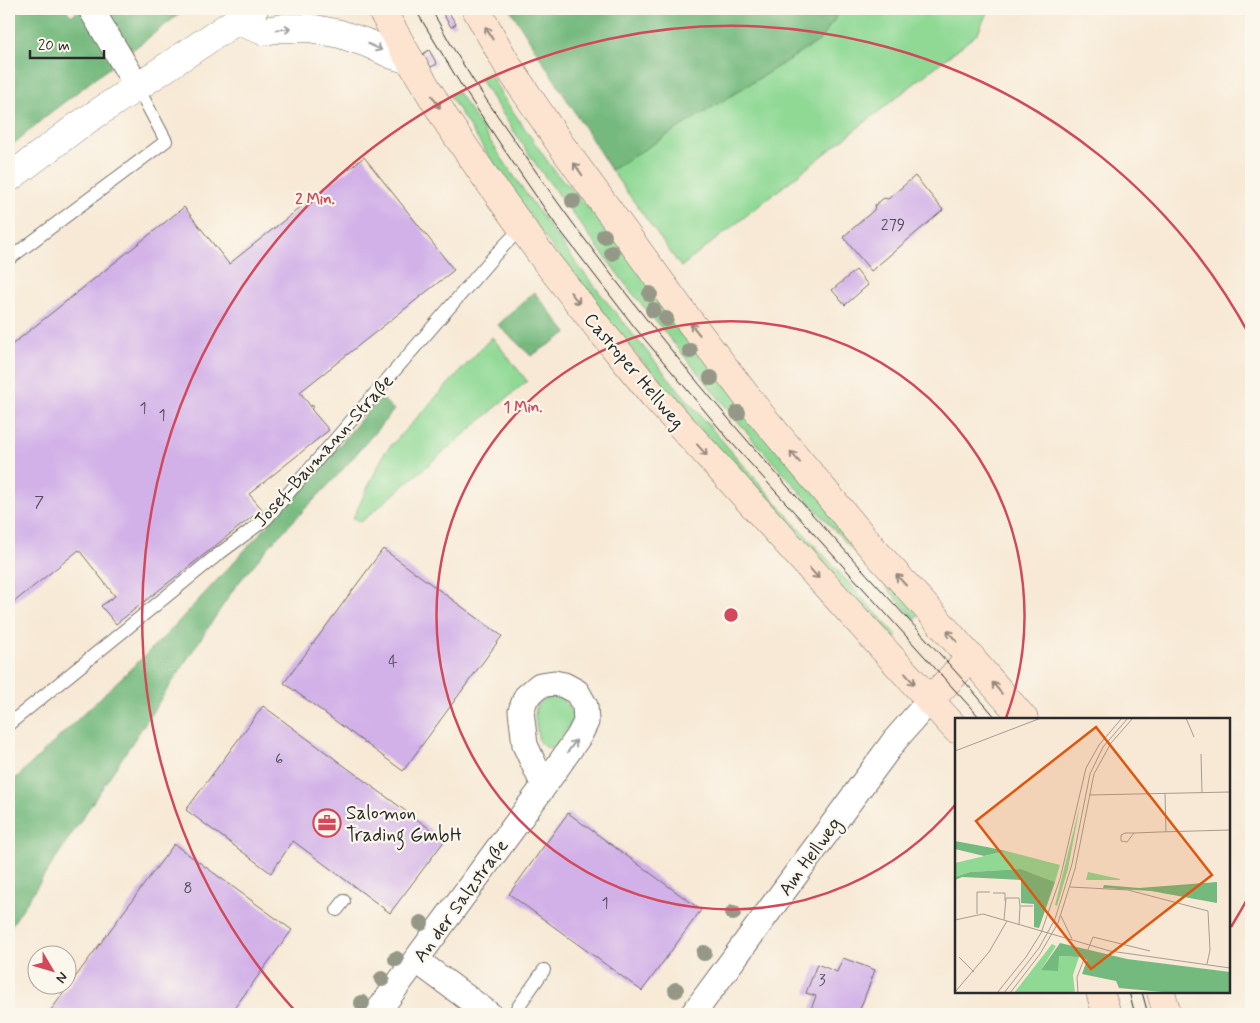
<svg xmlns="http://www.w3.org/2000/svg" width="1260" height="1023" font-family="Mynerve,sans-serif">
<style>
.green{fill:#90d995;stroke:#5e8260}
.forest{fill:#74b97e;stroke:#507254}
.building{fill:#d2b1e8}
.lines{fill:none;stroke-linecap:round;stroke-linejoin:round}
.service-casing{stroke:#726e66;stroke-width:14}
.minor-casing{stroke:#726e66;stroke-width:27}
.tertiary-casing{stroke:#726e66;stroke-width:29}
.secondary-casing{stroke:#726e66;stroke-width:29}
.service{stroke:#fff;stroke-width:12}
.minor{stroke:#fff;stroke-width:25}
.tertiary{stroke:#fff;stroke-width:28}
.secondary{stroke:#fde4d0;stroke-width:28}
.tram{stroke:#2b2b2b;stroke-width:1}
.tree{fill:#959886}
.oneway{stroke:#a0a0a0}
.oneway2{stroke:#94887e}
.ring{fill:none;stroke:#d1495b;stroke-width:2.5}
.labels{text-anchor:middle;stroke-width:4.5;stroke-linejoin:round;paint-order:stroke}
.number-label{font-size:16px;fill:#554c5a}
.street-label{font-size:19px;fill:#2b2b2b;stroke:#fbf7ec}
.poi-label{font-size:19px;fill:#2b2b2b;stroke:#fbf7ec;text-anchor:start}
.inset-road{fill:none;stroke:#a59d91;stroke-width:1}
.view{fill:#df570e;fill-opacity:0.15;stroke:#df570e;stroke-width:2.5}
.inset-edge{fill:none;stroke:#2b2b2b;stroke-width:2.5}
.centre{fill:#d1495b;stroke:#fbf7ec;stroke-width:2.5}
.ring-label{font-size:15px;text-anchor:middle;font-weight:bold;fill:#d1495b;stroke:#fbf7ec;stroke-width:4.5;stroke-linejoin:round;paint-order:stroke}
</style>
<rect width="100%" height="100%" fill="#fbf7ec"/>
<filter id="ink" filterUnits="userSpaceOnUse"><feTurbulence type="fractalNoise" baseFrequency=".02" numOctaves="2"/><feDisplacementMap in="SourceGraphic" scale="10" xChannelSelector="R" yChannelSelector="G"/><feConvolveMatrix kernelMatrix="1 2 1 2 8 2 1 2 1" color-interpolation-filters="sRGB"/></filter>
<filter id="wash" filterUnits="userSpaceOnUse"><feTurbulence type="fractalNoise" baseFrequency=".0096" numOctaves="4" result="noise"/><feDisplacementMap in="SourceGraphic" scale="20" xChannelSelector="R" yChannelSelector="G"/><feGaussianBlur stdDeviation="1.12" result="paint"/><feColorMatrix in="noise" values="0 0 0 0 0 0 0 0 0 0 0 0 0 0 0 0 0 1.4 0 .05"/><feComposite in="paint" operator="in"/></filter>
<g filter="url(#wash)">
<rect width="100%" height="100%" fill="#f7e9d5"/>
<g class="green">
<polygon points="842,9 989,9 977,34 681,267 611,170 819,41"/>
<polygon points="489,73 505,100 555,172 599,218 921,614 915,619 754,441 629,289 535,163 479,78"/>
<path d="M458,92C497,152 537,212 581,269C680,397 788,517 897,636L891,641C784,524 676,407 578,282C532,222 490,159 449,95Z"/>
<polygon points="492,337 527,381 361,522 353,518 385,452"/>
<path d="M553,697C566,698 572,708 573,720L557,744C553,748 547,749 542,745C538,742 538,735 537,730C534,713 532,700 553,697Z"/>
</g>
<g class="forest">
<polygon points="9,9 66,9 71,16 82,9 186,9 46,116 9,148"/>
<polygon points="510,9 842,9 819,41 611,170"/>
<polygon points="534,292 567,333 531,356 498,325"/>
<polygon points="380,396 394,410 338,475 273,542 235,587 9,929 9,785 166,635 320,469"/>
</g>
<g id="blocks">
<g class="building">
<polygon points="448,11 456,24 451,27 443,14"/>
<polygon points="429,50 437,64 431,67 423,54"/>
<polygon points="364,157 454,270 300,392 311,407 312,405 314,407 311,409 329,430 249,494 262,509 116,624 101,606 115,596 79,550 9,606 9,347 184,207 229,264"/>
<polygon points="915,176 943,210 871,271 843,237 874,210 875,205 884,198 888,199"/>
<polygon points="856,270 868,285 845,305 832,290"/>
<polygon points="383,549 502,636 403,771 284,683"/>
<polygon points="263,706 445,840 390,913 293,841 271,873 186,810"/>
<polygon points="568,813 701,910 642,991 509,894"/>
<polygon points="174,844 292,930 230,1014 48,1014"/>
<polygon points="843,958 875,970 859,1012 863,1014 809,1014 816,996 806,993 817,964 837,972"/>
</g>
</g>
</g>
<g filter="url(#ink)">
<use href="#blocks" fill-opacity="0" stroke="#726e66" stroke-width="1"/>
<g class="lines">
<g class="service-casing">
<g id="service">
<polyline points="9,259 166,141 137,86"/>
<polyline points="9,724 216,556 266,519 495,255 522,227"/>
<polyline points="337,910 344,901"/>
<polyline points="513,1014 544,970"/>
</g>
</g>
<g class="minor-casing">
<g id="minor">
<polyline points="91,9 137,86"/>
<polyline points="416,960 489,1014"/>
<polyline points="376,1014 544,786 579,736 586,722 585,706 577,692 564,685 554,683 540,685 526,697 521,711 525,745 544,786"/>
<polyline points="693,1014 895,740 929,701"/>
</g>
</g>
<g class="tertiary-casing">
<g id="tertiary">
<polyline points="237,21 264,31 283,28 310,28 340,34 367,43 393,55 410,60"/>
<polyline points="9,178 78,126 254,9"/>
</g>
</g>
<g class="secondary-casing">
<g id="secondary">
<polyline points="381,9 410,60 448,123 484,175 545,260 597,326 653,395 956,729"/>
<polyline points="476,9 508,66 561,145 687,318 761,415 875,551 934,616 1024,719"/>
<polyline points="929,701 971,657"/>
<polyline points="1100,992 1107,1014"/>
<polyline points="1161,992 1167,1014"/>
</g>
</g>
<use href="#service" class="service"/>
<use href="#minor" class="minor"/>
<use href="#tertiary" class="tertiary"/>
<use href="#secondary" class="secondary"/>
<g class="tram">
<polyline points="415,9 461,85 505,151 556,225 636,329 730,441 981,719"/>
<path d="M431,9C441,26 450,44 461,61C478,89 498,116 517,144C599,265 692,379 789,488C857,566 930,640 997,719"/>
<polyline points="1129,992 1135,1014"/>
<polyline points="1142,992 1148,1014"/>
</g>
</g>
<g class="tree">
<circle cx="573" cy="201" r="8"/>
<circle cx="604" cy="236" r="8"/>
<circle cx="612" cy="253" r="8"/>
<circle cx="650" cy="294" r="8"/>
<circle cx="653" cy="310" r="8"/>
<circle cx="666" cy="319" r="8"/>
<circle cx="690" cy="351" r="8"/>
<circle cx="711" cy="378" r="8"/>
<circle cx="738" cy="413" r="8"/>
<circle cx="733" cy="913" r="8"/>
<circle cx="421" cy="923" r="8"/>
<circle cx="704" cy="953" r="8"/>
<circle cx="396" cy="959" r="8"/>
<circle cx="382" cy="979" r="8"/>
<circle cx="676" cy="990" r="8"/>
<circle cx="362" cy="1003" r="8"/>
</g>
<defs><path id="oneway-shaft" d="M-6 0H5M1.5-3L5.5 0L1.5 3" fill="none" stroke-width="1.6" stroke-linecap="round" stroke-linejoin="round" transform="scale(1.25)"/></defs>
<g class="oneway">
<use href="#oneway-shaft" transform="translate(284 29) rotate(-3)"/>
<use href="#oneway-shaft" transform="translate(375 47) rotate(25)"/>
<use href="#oneway-shaft" transform="translate(572 746) rotate(-55)"/>
</g>
<g class="oneway2">
<use href="#oneway-shaft" transform="translate(489 33) rotate(-120)"/>
<use href="#oneway-shaft" transform="translate(436 102) rotate(58)"/>
<use href="#oneway-shaft" transform="translate(578 169) rotate(-125)"/>
<use href="#oneway-shaft" transform="translate(575 298) rotate(52)"/>
<use href="#oneway-shaft" transform="translate(695 329) rotate(-128)"/>
<use href="#oneway-shaft" transform="translate(702 450) rotate(48)"/>
<use href="#oneway-shaft" transform="translate(795 457) rotate(-131)"/>
<use href="#oneway-shaft" transform="translate(814 573) rotate(48)"/>
<use href="#oneway-shaft" transform="translate(901 580) rotate(-133)"/>
<use href="#oneway-shaft" transform="translate(952 636) rotate(-131)"/>
<use href="#oneway-shaft" transform="translate(910 679) rotate(48)"/>
<use href="#oneway-shaft" transform="translate(997 688) rotate(-130)"/>
</g>
</g>
<g class="ring">
<path d="M956 804A294 294 0 1 1 1006 718"/>
<path d="M1251 892A589 589 0 0 1 1231 927M297 1013A589 589 0 1 1 1251 338"/>
</g>
<defs>
<g id="office-ring" transform="scale(1.4375)"><circle r="9.5" fill="#fbf7ec" stroke="#d1495b" stroke-width="1.5"/><path d="M-6-3h4V-5.5h4V-3h4V5H-6ZM-1-4.5V-3h2v-1.5ZM-6 0V1H6V0Z" fill="#d1495b"/></g>
</defs>
<g fill-rule="evenodd">
<use href="#office-ring" x="327" y="823"/>
</g>
<g class="labels">
<g class="number-label">
<text x="893" y="230">279</text>
<text x="143" y="413">1</text>
<text x="162" y="420">1</text>
<text x="39" y="507">7</text>
<text x="393" y="666">4</text>
<text x="279" y="764">6</text>
<text x="188" y="893">8</text>
<text x="605" y="908">1</text>
<text x="822" y="985">3</text>
</g>
<g class="street-label">
<text transform="translate(635 370) rotate(50)" y="7">Castroper Hellweg</text>
<text transform="translate(323 450) rotate(-48)" y="7">Josef-Baumann-Straße</text>
<text transform="translate(809 856) rotate(-54)" y="7">Am Hellweg</text>
<text transform="translate(460 900) rotate(-54)" y="7">An der Salzstraße</text>
</g>
<g class="poi-label">
<text x="346" y="819">Salomon<tspan x="346" dy="22">Trading GmbH</tspan></text>
</g>
</g>
<g transform="translate(955 718)">
<rect width="275" height="275" fill="#f7e9d5"/>
<path d="M125,87L113,151L102,188L100,187ZM51,133L105,147L100,164L66,151L15,154L0,159V145ZM133,154L165,161V162H131ZM97,226L101,228L86,252L104,238L124,239L118,257L120,275H59Z" fill="#90d995"/>
<path d="M0,123L32,129L51,133L29,138L0,131ZM66,151L100,164L84,210L79,209V186L66,185V162L7,159L0,162V159L15,154ZM262,164V185L196,173L148,170L149,167L184,170ZM105,225L172,241L275,254V275H219L164,270L161,263L127,256L132,242L124,239L104,238L103,253L86,252Z" fill="#74b97e"/>
<path class="inset-road" d="M231,0L239,19M0,33L86,0M246,36L247,75M210,76L211,114M134,77L275,74M179,115L172,124L166,123V117L170,115H179L204,114L275,112M115,169L173,172L253,193L255,232L252,246M38,175H50V183M22,196V174H35M106,198L117,221M0,202L28,196L155,233L275,250M49,202L51,180H64L65,188M64,207L65,188H78M4,239L19,254M0,274L34,234L52,203M42,275L71,239L86,215L105,161L131,50L144,27L167,0M49,275L84,230L100,201L117,146L135,56L148,29L173,0M55,275L85,236L103,205L120,151L139,56L156,25L178,0M123,275L122,259L138,219L195,233"/>
<path class="view" d="M141,9L257,157L136,251L21,103Z"/>
<rect width="275" height="275" class="inset-edge"/>
</g>
<circle cx="731" cy="615" r="8" class="centre"/>
<g class="ring-label">
<text x="315" y="204">2 Min.</text>
<text x="523" y="412">1 Min.</text>
</g>
<rect width="1260" height="1023" fill="none" stroke="#fbf7ec" stroke-width="30"/>
<g transform="translate(52 970) rotate(128)"><circle r="24" fill="#fbf7ec" stroke="#a8a59f"/>
<path d="M0-4L9 19L0 12L-9 19Z" fill="#d1495b"/>
<text y="-8" font-size="14" font-weight="bold" text-anchor="middle" fill="#2b2b2b">N</text>
</g>
<path d="M30 50v8h74v-8" fill="none" stroke="#2b2b2b" stroke-width="2.5"/>
<text x="38" y="50" font-size="15" fill="#2b2b2b" stroke="#fbf7ec" stroke-width="4" paint-order="stroke">20 m</text>
</svg>
